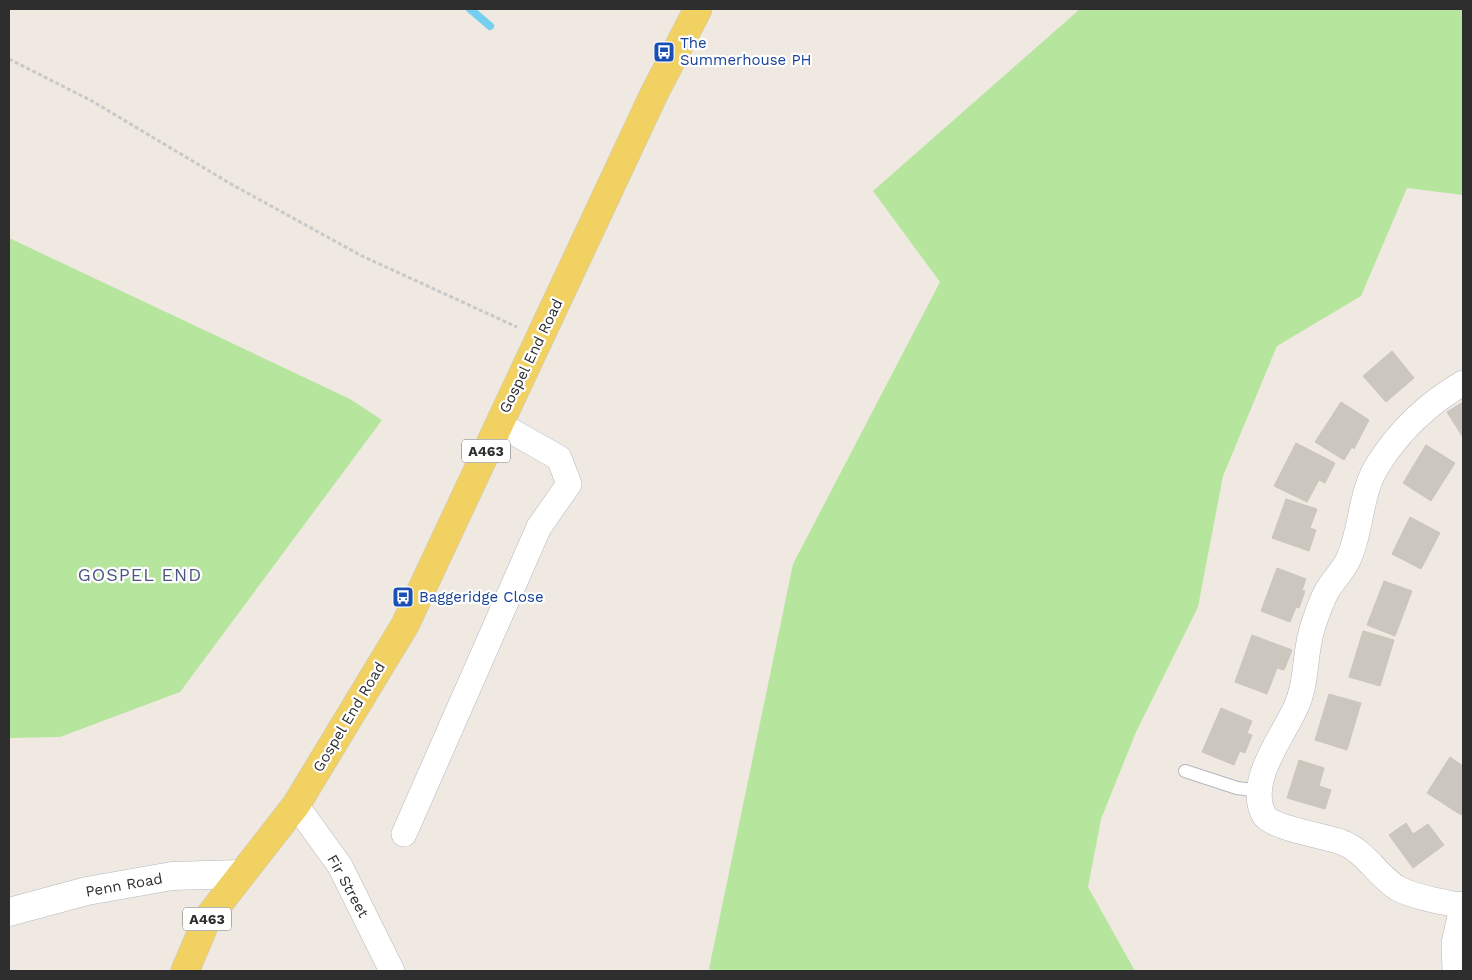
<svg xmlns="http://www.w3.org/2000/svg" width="1472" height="980" font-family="'Work Sans',sans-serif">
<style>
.green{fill:#b6e59e}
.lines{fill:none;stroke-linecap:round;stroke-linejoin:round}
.stream{stroke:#75cff0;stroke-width:8}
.building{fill:#cbc7bf;stroke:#cbc5ba}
.lane-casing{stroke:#b4b7c1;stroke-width:14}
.street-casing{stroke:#b4b7c1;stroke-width:26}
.secondary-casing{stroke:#b4b7c1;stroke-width:29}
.primary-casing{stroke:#c9c9c9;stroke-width:29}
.path{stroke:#c9c9c9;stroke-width:3;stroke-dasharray:4 2.5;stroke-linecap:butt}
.lane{stroke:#fff;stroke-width:12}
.street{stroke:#fff;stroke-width:25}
.secondary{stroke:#fff;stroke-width:28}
.primary{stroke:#f2d163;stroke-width:28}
.labels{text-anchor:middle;stroke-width:4.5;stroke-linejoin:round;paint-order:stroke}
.shield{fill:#fff;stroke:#6d6d6d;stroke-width:1}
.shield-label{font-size:14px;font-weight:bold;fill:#2e2e2e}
.transit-label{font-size:15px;fill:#164399;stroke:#fff;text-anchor:start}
.street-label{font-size:15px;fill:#2e2e2e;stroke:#fff}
.quarter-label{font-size:18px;letter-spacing:1px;fill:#4d5680;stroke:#fff}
</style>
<rect width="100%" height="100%" fill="#efe9e1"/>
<g class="green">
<polygon points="1080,9 1463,9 1463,195 1407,188 1361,296 1277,346 1223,476 1198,607 1136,732 1101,819 1088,887 1135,971 714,971 709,969 793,564 940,282 873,191"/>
<polygon points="9,238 350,399 382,420 180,692 60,737 9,738"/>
</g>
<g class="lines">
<polyline class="stream" points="470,9 490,26"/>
</g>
<g class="building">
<polygon points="1392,351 1414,378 1386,402 1363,376"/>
<polygon points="1341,402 1369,420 1354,449 1352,447 1344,460 1315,442"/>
<polygon points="1463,402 1463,435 1462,436 1447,412"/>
<polygon points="1296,443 1335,463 1325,483 1319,480 1307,502 1274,486"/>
<polygon points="1426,445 1455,463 1431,501 1403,483"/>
<polygon points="1286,499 1317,509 1310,528 1316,530 1309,551 1272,538"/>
<polygon points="1410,517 1440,533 1421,569 1392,554"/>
<polygon points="1277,568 1306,579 1302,590 1305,591 1299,608 1296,607 1290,622 1261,611"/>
<polygon points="1384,581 1412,591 1395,636 1367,625"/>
<polygon points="1363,631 1394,640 1380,686 1349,677"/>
<polygon points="1252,635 1292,650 1284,670 1277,668 1267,694 1235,682"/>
<polygon points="1329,694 1361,703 1347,750 1315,740"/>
<polygon points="1221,708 1252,721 1247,733 1252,735 1245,753 1240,751 1234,765 1202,752"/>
<polygon points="1450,757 1463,766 1463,811 1461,815 1427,793"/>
<polygon points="1299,760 1324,768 1319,786 1331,790 1325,809 1287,798"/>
<polygon points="1406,823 1413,834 1428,824 1444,845 1413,868 1389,835"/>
</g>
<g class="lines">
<g class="lane-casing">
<polyline id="lane" points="1185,771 1237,788 1260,791"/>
</g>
<g class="street-casing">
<g id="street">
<polyline points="296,805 340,866 392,971"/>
<polyline points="404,834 539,527 569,484 559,458 499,424"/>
<path d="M1462,906C1444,902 1413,897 1397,888C1377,875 1364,850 1341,842C1325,836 1272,828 1264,815C1246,782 1283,736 1296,707C1308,680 1304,652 1313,626C1317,614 1321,601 1327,591C1333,580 1343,571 1348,560C1363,528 1359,493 1379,463C1400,430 1429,403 1463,383"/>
<polyline points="1455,971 1454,943 1463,904"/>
</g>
</g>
<g class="secondary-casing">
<polyline id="secondary" points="9,912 87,891 172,876 241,874"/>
</g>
<g class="primary-casing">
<polyline id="primary" points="185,971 207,919 296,805 405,625 654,94 698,9"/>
</g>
<polyline class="path" points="9,59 92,101 231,184 362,256 517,327"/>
<use href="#lane" class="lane"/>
<use href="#street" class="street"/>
<use href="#secondary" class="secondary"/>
<use href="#primary" class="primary"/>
</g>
<defs>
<g id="bus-square" transform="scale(1.125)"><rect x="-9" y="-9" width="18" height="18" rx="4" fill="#1a4fb4" stroke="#fff"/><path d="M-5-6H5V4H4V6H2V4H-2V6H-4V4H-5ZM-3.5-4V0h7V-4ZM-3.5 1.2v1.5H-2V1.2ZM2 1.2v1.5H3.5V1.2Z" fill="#fff"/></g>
</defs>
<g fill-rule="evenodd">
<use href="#bus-square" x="664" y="52"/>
<use href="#bus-square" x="403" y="597"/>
</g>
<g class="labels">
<g class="shield">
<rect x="462" y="439.5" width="48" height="23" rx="4"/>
<rect x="183" y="907.5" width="48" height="23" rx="4"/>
</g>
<g class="shield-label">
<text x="486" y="456">A463</text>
<text x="207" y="924">A463</text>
</g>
<g class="transit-label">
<text x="680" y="48">The<tspan x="680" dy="17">Summerhouse PH</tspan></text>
<text x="419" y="602">Baggeridge Close</text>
</g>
<g class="street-label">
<text transform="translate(531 356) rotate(-64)" y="5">Gospel End Road</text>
<text transform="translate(349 717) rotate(-59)" y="5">Gospel End Road</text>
<text transform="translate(124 885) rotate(-10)" y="5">Penn Road</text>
<text transform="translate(348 886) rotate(61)" y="5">Fir Street</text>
</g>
<g class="quarter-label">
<text x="140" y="581">GOSPEL END</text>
</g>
</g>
<rect width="1472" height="980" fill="none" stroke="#2e2e2e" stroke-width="20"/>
</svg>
